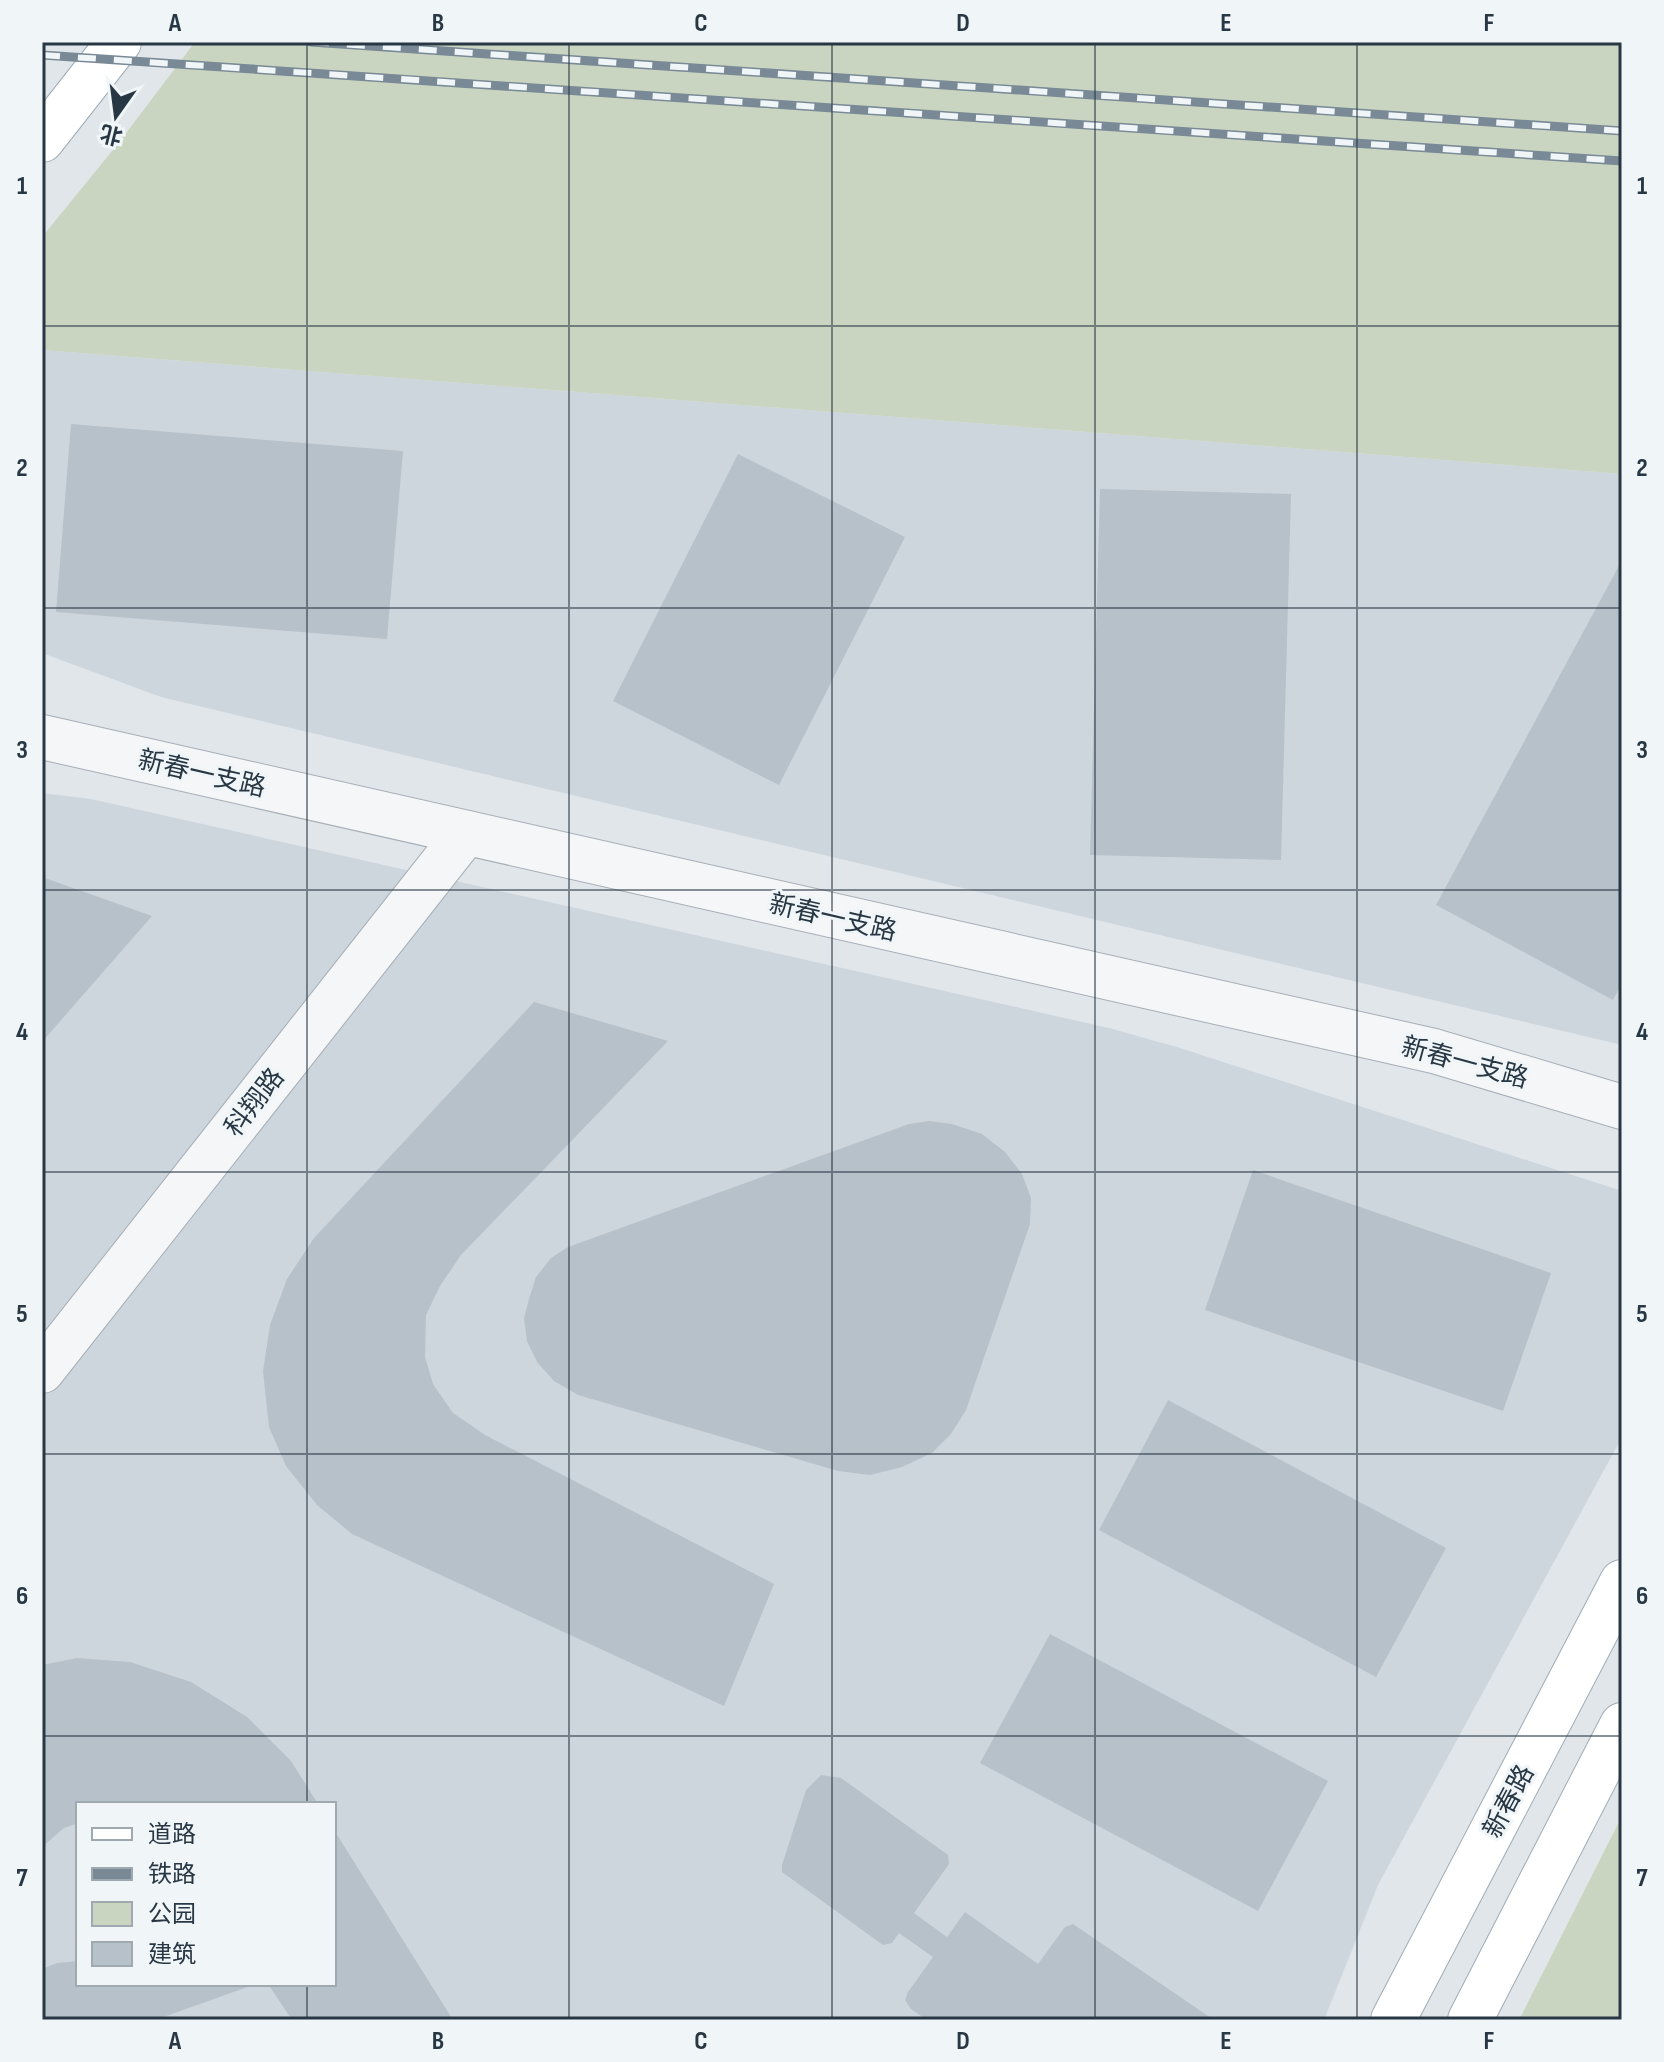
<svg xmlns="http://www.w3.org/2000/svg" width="1664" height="2062" font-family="'Sofia Sans Condensed','Noto Sans SC',sans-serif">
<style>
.built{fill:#ced6dd;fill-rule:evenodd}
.green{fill:#cad5c1}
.building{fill:#b7c1c9}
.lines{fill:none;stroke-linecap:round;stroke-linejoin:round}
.minor-casing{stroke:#a6aeb6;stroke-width:46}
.major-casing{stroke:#9fadb7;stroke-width:46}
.minor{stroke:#f4f6f8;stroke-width:44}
.major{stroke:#fff;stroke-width:44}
.rail-casing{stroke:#798996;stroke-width:9}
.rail{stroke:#f0f5f8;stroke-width:6;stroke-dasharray:18;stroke-linecap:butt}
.grid{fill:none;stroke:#283744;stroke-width:2;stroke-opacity:0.55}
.labels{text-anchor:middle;stroke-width:6;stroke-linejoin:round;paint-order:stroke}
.street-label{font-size:26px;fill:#283744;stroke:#f0f5f8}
.neatline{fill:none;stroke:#283744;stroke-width:3}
.grid-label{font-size:26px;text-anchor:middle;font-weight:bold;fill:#283744}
</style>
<rect width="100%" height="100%" fill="#e1e6eb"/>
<g class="built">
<polygon points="42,350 1622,474 1622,1045 161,697 42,653"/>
<path d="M42,793L91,799L1109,1028L1180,1048L1622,1191V1437L1378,1885L1324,2020H42ZM78,1804H334V1984H78Z"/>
</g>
<g class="green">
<polygon points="195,42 1622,42 1622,474 42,350 42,237 117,145"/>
<polygon points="1622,1816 1622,2020 1519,2020"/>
</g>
<g class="building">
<polygon points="71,424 403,451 387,639 56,612"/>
<polygon points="738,454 905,537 779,785 613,701"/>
<polygon points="1100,489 1291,494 1281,860 1090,855"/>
<polygon points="1622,560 1622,983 1613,1000 1436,905"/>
<polygon points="42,877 152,916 42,1042"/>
<polygon points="534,1002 668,1041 461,1255 440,1286 426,1315 425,1357 433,1384 453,1413 485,1435 774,1584 724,1706 352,1534 317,1505 286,1466 269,1427 263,1371 270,1325 287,1279 314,1238"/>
<polygon points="929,1121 952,1124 982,1134 1005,1152 1022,1174 1031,1198 1030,1224 966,1410 951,1434 932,1453 902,1467 870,1475 838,1471 578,1395 554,1381 537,1362 527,1341 524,1318 529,1299 536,1277 551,1258 568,1247 909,1124"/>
<polygon points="1253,1170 1551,1273 1503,1411 1205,1310"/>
<polygon points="1168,1400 1446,1548 1376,1677 1099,1530"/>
<polygon points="1050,1634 1328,1781 1258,1911 980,1763"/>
<polygon points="77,1658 130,1662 191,1682 247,1717 291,1761 318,1804 78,1804 78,1823 64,1828 42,1847 42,1665"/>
<polygon points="821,1775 841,1778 948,1855 949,1864 914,1913 947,1937 965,1912 1038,1964 1065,1927 1073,1924 1214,2020 927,2020 911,2009 905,2000 908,1992 933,1957 899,1933 892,1943 883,1945 782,1872 782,1865 806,1790"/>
<polygon points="334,1830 453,2020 292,2020 268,1984 334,1984"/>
<polygon points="78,1961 78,1984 256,1984 155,2020 42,2020 42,1969 57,1963"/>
</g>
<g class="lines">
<g class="minor-casing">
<g id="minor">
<polyline points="42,737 1434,1051 1622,1107"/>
<polyline points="42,1371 466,833"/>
</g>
</g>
<g class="major-casing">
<g id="major">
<polyline points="42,140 119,42"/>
<polyline points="1393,2020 1622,1582"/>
<polyline points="1470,2020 1622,1725"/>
</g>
</g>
<use href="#minor" class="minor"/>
<use href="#major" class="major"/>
<g class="rail-casing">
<g id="rail">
<polyline points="311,42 1622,131"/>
<polyline points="42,55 1622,161"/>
</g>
</g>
<use href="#rail" class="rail"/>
</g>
<path class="grid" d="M307,42V1804M569,42V2020M832,42V2020M1095,42V2020M1357,42V2020M42,326H1622M42,608H1622M42,890H1622M42,1172H1622M42,1454H1622M42,1736H1622M307,1984V2020"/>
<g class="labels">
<g class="street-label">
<text transform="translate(202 773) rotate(13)" y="9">新春一支路</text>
<text transform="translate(833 917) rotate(13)" y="9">新春一支路</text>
<text transform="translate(1465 1062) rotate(15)" y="9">新春一支路</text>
<text transform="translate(254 1102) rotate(-52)" y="9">科翔路</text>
<text transform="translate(1508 1801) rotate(-62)" y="9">新春路</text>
</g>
</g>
<rect width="1664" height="2062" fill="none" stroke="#f0f5f8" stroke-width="88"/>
<rect x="76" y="1802" width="260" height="184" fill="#f0f5f8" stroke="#a0a9b0" stroke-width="2"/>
<rect x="92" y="1828" width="40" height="12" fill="#ffffff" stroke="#a0a9b0" stroke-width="2"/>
<text x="148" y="1842" font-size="24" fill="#283744">道路</text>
<rect x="92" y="1868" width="40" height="12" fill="#798996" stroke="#a0a9b0" stroke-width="2"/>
<text x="148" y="1882" font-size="24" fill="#283744">铁路</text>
<rect x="92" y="1902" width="40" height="24" fill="#cad5c1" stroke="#a0a9b0" stroke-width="2"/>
<text x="148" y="1922" font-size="24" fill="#283744">公园</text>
<rect x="92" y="1942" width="40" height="24" fill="#b7c1c9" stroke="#a0a9b0" stroke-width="2"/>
<text x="148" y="1962" font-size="24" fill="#283744">建筑</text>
<g transform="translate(116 116) rotate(194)" stroke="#f0f5f8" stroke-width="6" paint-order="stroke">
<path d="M0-6L14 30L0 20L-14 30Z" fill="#283744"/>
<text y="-12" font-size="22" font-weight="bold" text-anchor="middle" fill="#283744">北</text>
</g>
<rect x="44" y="44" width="1576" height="1974" class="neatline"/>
<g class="grid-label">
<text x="175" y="31">A</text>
<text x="438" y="31">B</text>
<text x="701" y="31">C</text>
<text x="963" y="31">D</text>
<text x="1226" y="31">E</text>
<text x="1489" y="31">F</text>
<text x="22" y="194">1</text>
<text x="1642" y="194">1</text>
<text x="22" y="476">2</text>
<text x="1642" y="476">2</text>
<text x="22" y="758">3</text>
<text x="1642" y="758">3</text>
<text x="22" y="1040">4</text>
<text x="1642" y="1040">4</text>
<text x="22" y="1322">5</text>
<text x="1642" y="1322">5</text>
<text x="22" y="1604">6</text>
<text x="1642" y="1604">6</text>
<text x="22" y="1886">7</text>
<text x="1642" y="1886">7</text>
<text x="175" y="2049">A</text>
<text x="438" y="2049">B</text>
<text x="701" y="2049">C</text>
<text x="963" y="2049">D</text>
<text x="1226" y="2049">E</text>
<text x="1489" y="2049">F</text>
</g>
</svg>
